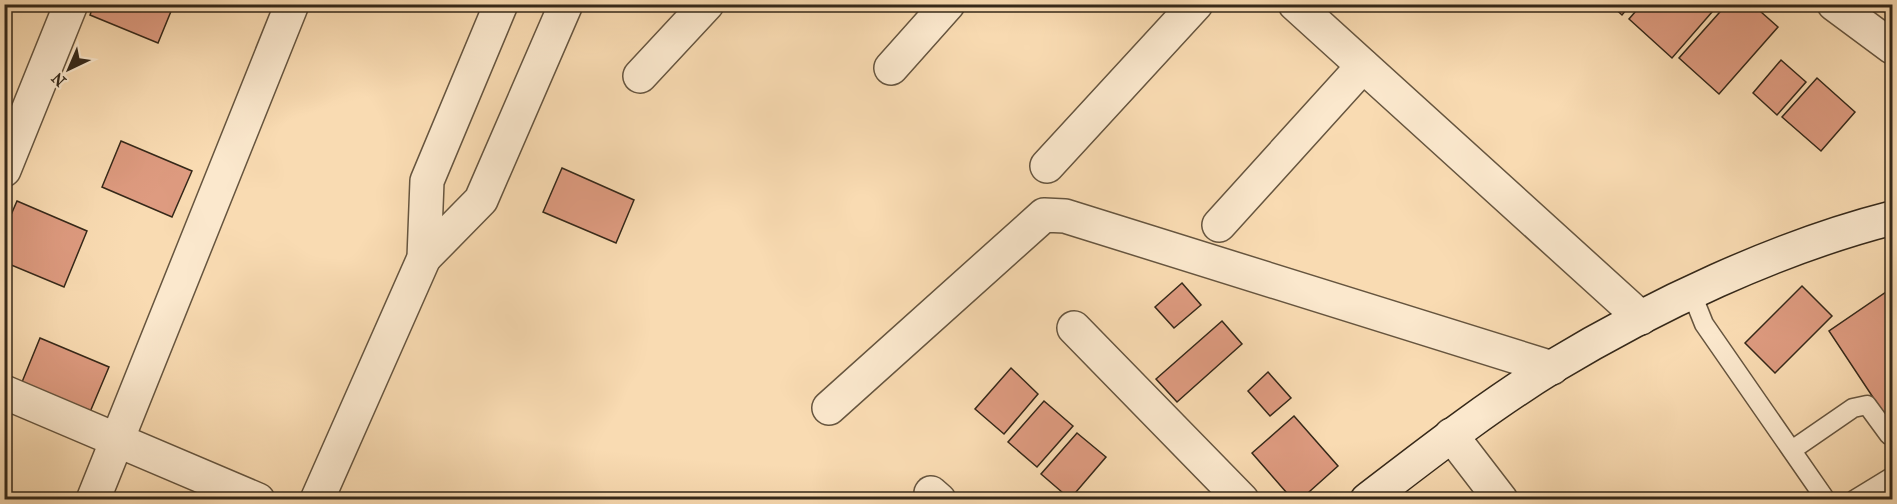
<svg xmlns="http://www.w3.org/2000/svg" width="1897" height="504" font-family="'IM FELL French Canon',serif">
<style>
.building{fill:#de9b80;stroke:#352819;stroke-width:1.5}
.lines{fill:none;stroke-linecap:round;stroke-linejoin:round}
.lane-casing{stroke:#66553f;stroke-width:21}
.street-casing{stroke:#66553f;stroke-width:36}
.secondary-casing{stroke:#352819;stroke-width:36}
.lane{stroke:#fbe8cd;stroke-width:18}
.street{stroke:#fbe8cd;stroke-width:33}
.secondary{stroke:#fbe8cd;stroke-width:33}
</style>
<rect width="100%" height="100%" fill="#f9dbb2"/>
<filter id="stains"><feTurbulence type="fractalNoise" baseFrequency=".00333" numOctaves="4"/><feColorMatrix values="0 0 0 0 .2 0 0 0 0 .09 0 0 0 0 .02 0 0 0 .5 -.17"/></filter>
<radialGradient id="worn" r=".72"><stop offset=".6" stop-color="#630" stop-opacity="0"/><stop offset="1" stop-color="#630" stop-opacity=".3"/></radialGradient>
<g class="building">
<polygon points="94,4 174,4 158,43 90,15"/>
<polygon points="1610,4 1631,4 1622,15"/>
<polygon points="1642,4 1719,4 1672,58 1629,19"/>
<polygon points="1727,4 1752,4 1778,27 1719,94 1679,58"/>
<polygon points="1875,4 1892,4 1892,18"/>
<polygon points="1781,60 1806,82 1777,115 1753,93"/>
<polygon points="1817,78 1855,112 1821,151 1782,117"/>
<polygon points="121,141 192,171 172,217 102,187"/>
<polygon points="562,168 634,200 616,243 543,212"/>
<polygon points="17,201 87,231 64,287 4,262 4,231"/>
<polygon points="1182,283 1201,305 1174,328 1155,307"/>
<polygon points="1802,286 1832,316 1775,373 1745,343"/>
<polygon points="1892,288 1892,426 1829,331"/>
<polygon points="1222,321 1242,344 1177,402 1156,379"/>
<polygon points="40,338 109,367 90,412 22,382"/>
<polygon points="1011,368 1038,394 1004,434 975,409"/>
<polygon points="1268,372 1291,398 1270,416 1248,391"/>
<polygon points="1044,401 1073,426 1037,467 1008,442"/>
<polygon points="1294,416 1338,466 1300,500 1293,500 1252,453"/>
<polygon points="1077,433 1106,457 1070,499 1041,474"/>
</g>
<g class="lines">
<g class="lane-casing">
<g id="lane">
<polyline points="1692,294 1704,324 1826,500"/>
<polyline points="1792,450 1853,408 1867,405 1889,435"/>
<polyline points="1854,500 1890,478"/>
</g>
</g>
<g class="street-casing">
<g id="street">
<polyline points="1295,4 1641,318"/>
<polyline points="1834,4 1892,47"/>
<polyline points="891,68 948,4"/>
<polyline points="640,76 707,4"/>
<polyline points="1047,166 1196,4"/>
<polyline points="4,170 71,4"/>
<polyline points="1219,225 1363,66"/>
<polyline points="424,258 481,200 566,4"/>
<polyline points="1074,328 1242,500"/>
<polyline points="4,392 258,500"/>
<polyline points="829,408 1044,215 1065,216 1552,368"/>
<polyline points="1451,435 1501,500"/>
<polyline points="931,493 939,500"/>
<polyline points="93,500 292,4"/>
<polyline points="317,500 424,258 427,181 501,4"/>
</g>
</g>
<g class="secondary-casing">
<path id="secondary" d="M1367,500C1427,454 1487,407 1552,367C1653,306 1778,247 1892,218"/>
</g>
<use href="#lane" class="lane"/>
<use href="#street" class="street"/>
<use href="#secondary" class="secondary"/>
</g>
<rect width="1897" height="504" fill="none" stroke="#f9dbb2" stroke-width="24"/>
<rect x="6" y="6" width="1885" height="492" fill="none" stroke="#352819" stroke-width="3"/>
<rect x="12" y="12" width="1873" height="480" fill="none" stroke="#352819" stroke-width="1.5"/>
<g transform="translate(69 69) rotate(224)" stroke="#fbe8cd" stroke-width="4.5" paint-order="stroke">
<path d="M0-4.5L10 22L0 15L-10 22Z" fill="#352819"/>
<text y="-9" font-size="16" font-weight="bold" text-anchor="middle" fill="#352819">N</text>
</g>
<rect width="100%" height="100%" filter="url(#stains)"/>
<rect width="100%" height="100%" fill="url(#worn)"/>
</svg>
